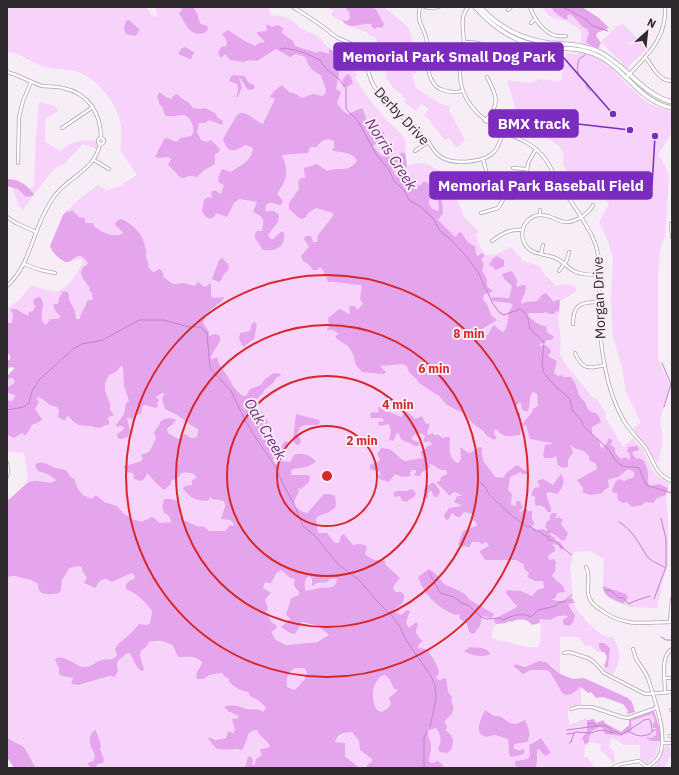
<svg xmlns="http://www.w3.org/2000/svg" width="679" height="775" font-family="'IBM Plex Sans',sans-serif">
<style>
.green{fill:#f7d2fb;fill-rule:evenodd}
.forest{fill:#e5a5ed;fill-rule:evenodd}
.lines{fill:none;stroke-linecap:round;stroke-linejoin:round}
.stream{stroke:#c182c8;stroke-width:1}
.minor-casing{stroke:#afa6b0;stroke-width:4}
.major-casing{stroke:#afa6b0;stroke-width:5}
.minor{stroke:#fff;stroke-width:2.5}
.major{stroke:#fff;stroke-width:3.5}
.ring{fill:none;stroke:#d62828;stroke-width:2}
.labels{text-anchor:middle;stroke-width:4;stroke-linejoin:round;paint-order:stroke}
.street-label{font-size:14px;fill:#2e2a2e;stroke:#f6edf7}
.water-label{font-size:15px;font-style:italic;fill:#752a7f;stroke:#f6edf7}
.centre{fill:#d62828;stroke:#f6edf7;stroke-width:2}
.ring-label{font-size:12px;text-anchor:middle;font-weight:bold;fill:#d62828;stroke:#f6edf7;stroke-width:4;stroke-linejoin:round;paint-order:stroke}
.leader{fill:none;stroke:#7b2cbf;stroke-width:1.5}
.callout-dot{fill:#7b2cbf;stroke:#f6edf7;stroke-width:1.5}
.callout{fill:#7b2cbf;stroke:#7b2cbf;stroke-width:1.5}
.callout-label{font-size:15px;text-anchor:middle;font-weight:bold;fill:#fff}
</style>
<rect width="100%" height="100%" fill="#f6edf7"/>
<g class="green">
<path d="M7,7H147L151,15L157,17L156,7H183L179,14L190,30L194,9L193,7H268L271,15L286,17L298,25L299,28L316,35L323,41L324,44L333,51L348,56L353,60L352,61L355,67L354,69L357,76L355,78L366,95L387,121L397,129L405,139L407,166C426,160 425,164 441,171L446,196L458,201L464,217L479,232L476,234C483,262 489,258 511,247L523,261L539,266L544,274L556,286L567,284L575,286L577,291L560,301V300L554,302L551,298L556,311L559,312L558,321L561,338L560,353L566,365L594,399L596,398L606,413L605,417L623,447L633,438L643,450L651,468L657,476L669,483L668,488L666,487L613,493H617L630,505H642L646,502L653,503L656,498L666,495L668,521V565L662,583L657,608L631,607L623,604L626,601V594L603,586L604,559L590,551L574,552L570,568L573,598L561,601L552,600L556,597L558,592L562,593L552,576L555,571L556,562L550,560L548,558L549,555L553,553L551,545L555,544L559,547L561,544L557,540H554L549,533L556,536L559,540L568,533C564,527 559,523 554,517L557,514L550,518V520L547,521L546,531L537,530L531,525L534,523L532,518L533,514L527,509H524L520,514L517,504L516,506L511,505L512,494L446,492L452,493L456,492L462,496L454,500V501L461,505L460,506L452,507L445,513L451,516L452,513L464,512L473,514V520L477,524L476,526L463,531L458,544L485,542L489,546L480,552L485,560H516L523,564L525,570L529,573L527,577L535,581H543L544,588L537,590L532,596L521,591H517L511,589L514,605L517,607L495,619L494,621L496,624L493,628L491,638L527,647H538L540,642L541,624L539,623V619C549,620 558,615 568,616L563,623L574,611L568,604H574C578,613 594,630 604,636C606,637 609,637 613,637C621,656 622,657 613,675L604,670V667H608L610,648L604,644L602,652H597L590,645L585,646L579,637H560V674L551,665C540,665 527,667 516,664L515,668L523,674L531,670H546L550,672L562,693L578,689L581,687V705L568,707V716L570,725C577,721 579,723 586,717L587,731L584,734L582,741L585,745L584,757H588L590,761L592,763L594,768H534L536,767L537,761L536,750L539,749L541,752L537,739L529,745L530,755L528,759L515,761V765L519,768H445L441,763L429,762C429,756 432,750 431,744C430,739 427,737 428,731L436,728C441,735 442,741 438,749L449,733L446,730V720C448,718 452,714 453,712C454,709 450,698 450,694L448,692L447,682L443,678L439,680L436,677L439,673L432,654L418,648C420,640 417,637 416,629L409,628L406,623L410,615L406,610L401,615L395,612V609L398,607L397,592L393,588L399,577C392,572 386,569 385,561C369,559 367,558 358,544L353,546L348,538L341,536L339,543H335L327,533H318L316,519L318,516L322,514L324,494L307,513L301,511L294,504V499L299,492L203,489L197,283L195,286L185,283L173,284C169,282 168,279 164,277C158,272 147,272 148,262C145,257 147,255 146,249C144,237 135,226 125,221L122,230L123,233C114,240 97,230 91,222L85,223V220L79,217L72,210L69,212L67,211L79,199L98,185L106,190L120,186L137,175L120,150C122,141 122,129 120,120C114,100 97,79 78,72C66,68 53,70 41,66C30,61 20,53 7,52ZM162,93L166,97L172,99L179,95L180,97L189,103L193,108L196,177L189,176L184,178L176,174L168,165L171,159L168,157L159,158L156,153L159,150L162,141L170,139L177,142L180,138L191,136L194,129C190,116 181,112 169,116L163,112L158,98ZM548,493L545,510L543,506L536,501L535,497ZM430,569L435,573L444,584L464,593L470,600L493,614L484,616L468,624L461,619L459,614L456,615C438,609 424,595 418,577ZM470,647C475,648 482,647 487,649L482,656L469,654ZM485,710L494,716H500L510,723L516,724L521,722L527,742L515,744L513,748L524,749L509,754L508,739L495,735L486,737L479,721Z"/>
<polygon points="328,7 345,7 349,12 350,18 347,21 339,20 331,15 333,11"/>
<path d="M368,7H384L407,26L411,34L413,51L410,52L415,64L416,73H413V80L416,88L441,104L451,106L449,110L465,140L461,144L456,147L449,138L445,140L430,122V121L424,115L429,109L421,103L416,111L404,102L406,100L401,94L394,89L385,76L387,74L385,69H383L379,45L374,36L372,37L366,32L349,26C362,27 363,20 378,27L384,24L376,9Z"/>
<path d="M543,7H551C554,14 563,18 570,14C577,18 580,27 587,29L590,33L586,42L588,44L581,43V31C578,28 574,25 570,23C559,16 551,24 543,7Z"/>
<polygon points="623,24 647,48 627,68 602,43 602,40 610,34 611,31 614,30 616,26 619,26"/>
<path d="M582,52C615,62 622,86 649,103C656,107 664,109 672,112V132L658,155L666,167L669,178L665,236L660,249L658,274V359L670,386L660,420L663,440L658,464L633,428L641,423L626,392L622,368L613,337L611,300L613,259L608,241L599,222L609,204L600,194L583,189L575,183L563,165L564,155L560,147L518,117L507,80L530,83L543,79L561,82L566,53L576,54Z"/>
<path d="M39,102L55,106L58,111L46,118L45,125V142L60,151C75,140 77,140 96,141L98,145L97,149L83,144L65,163L55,168L34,194L29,188H32L34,186L36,136Z"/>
<polygon points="12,187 18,189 27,197 33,196 23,210 19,206"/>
<path d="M79,256H81L88,261V285L93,299L87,302C86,309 80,313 80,319L76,318C76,309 70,305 69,297C59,302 58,301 57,313L60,316V318L54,319L46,325C39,319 43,318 43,310C43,307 41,301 40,297L35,298L33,301L35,307L28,316L16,309L13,314L12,323H7V309L20,299L31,286L57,292C70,286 76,275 83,262L81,259L69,262Z"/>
<path d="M121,366L124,367V386L129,401L126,406C126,412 123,417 118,421L120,426L124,427L123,430L120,431L130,435L127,417L136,415L141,411L142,407L157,403L156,397L162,393L173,413L198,428L197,437L178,439L168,433L167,428L174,419C165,420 157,425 154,433L156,438L151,449L145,454L142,461L128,465L129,472L133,473L134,476L147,472L157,483C168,482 175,482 181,473C186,472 191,472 196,476L192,485L184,491L193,498L207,501L210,497L212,499L224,501L223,515L234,524L225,531H209L205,527L197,526L183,520L179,516L180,508L178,501L171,499H164L162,503L168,516L171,518V522L160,523C150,516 155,516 143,522L132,519L124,514L117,506L104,502L96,496L92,499L83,496L78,489L74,479L70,476L66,470C57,468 49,465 40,462L41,473L49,475L56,479L55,482H29L22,489L28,478L24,453L7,451V435L14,438L22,433L26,435L32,425L41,421V417L35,409L39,402L37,399L38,397L44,400L50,405L57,407L59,411L58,417L65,421L68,416L71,421L82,426H91L101,427L109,422L108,419L113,412L110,409V403L105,391V384L109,375Z"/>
<polygon points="12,378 15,381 14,383 10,386 11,394 15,394 15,397 12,401 7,400 7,379"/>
<path d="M72,566H79L88,578L97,586L101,580L106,579L112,582L133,573L135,576L134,579L130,580L126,586V588C138,594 144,601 152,611L150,623L147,625L137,626L129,635L118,644C118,647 118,653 116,656C114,659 88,668 84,667C78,666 72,663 67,659L58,666L59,674L73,678L71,684C85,689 101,676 116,676C118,667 117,655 130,653L133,660L144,668L141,661L140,652L146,647L149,642C153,640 154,641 158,642C169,643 173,642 176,654L182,657C189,655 197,656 202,662L201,665L198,670L204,679L209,675L222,673L228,678L229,682C234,687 239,689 246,692C249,693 250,696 253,698C258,701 262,704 266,709L263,712L253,708L244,709L227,706L240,716L238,718L232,719L235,730C228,738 219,741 210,737L209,741L220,749H230L236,751L242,750L247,740L248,734L252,731L257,730L270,747L263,748L262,755L256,759L255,764L252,765L247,760L245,768H95L104,759L100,749L97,733L91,750L95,757L93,761L87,763L91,768H37L35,767L24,747L7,738V577C17,575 28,579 38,584L39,591L55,593L61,590C61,580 64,577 69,567Z"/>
<path d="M281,570L290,578L295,579V589L299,592V595L291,598L286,610L290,619L287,623L283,624L299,627L301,621C313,627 319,625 329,635L320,639L318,642L286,645L275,640L271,632L277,628L272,623L266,612L268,608L265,600L269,597L267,591L263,588C266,582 270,583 274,579C277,576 278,572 281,570Z"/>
<path d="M309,576L312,579L311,584L316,585L336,577L337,578V581L330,588H321L306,591C304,586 304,579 309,576Z"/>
<path d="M295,668H304L307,672L305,679L295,690L287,687C286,678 287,673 295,668Z"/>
<path d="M385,675L390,680L394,689L397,688V691L389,698L391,704L384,712C373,711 371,696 374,687C375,683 378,679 381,676Z"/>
<polygon points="652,714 655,721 653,724 653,727 656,728 656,735 651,738 653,741 660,741 656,755 647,764 640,759 640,745 623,745 619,741 611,738 609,746 614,752 615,764 600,750 601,744 589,742 589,736 596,728 600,727 603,729 605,734 612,735 631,729 631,721"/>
<polygon points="347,732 353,732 359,741 360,750 372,759 373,762 368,764 366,768 359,768 355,765 345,756 344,748 335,742 336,739"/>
<polygon points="666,745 669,746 672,755 664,768 653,768 658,762"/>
</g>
<g class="forest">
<path d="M183,7H193L197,13L199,21L201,24L207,26L208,29L205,33C189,37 187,25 179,14Z"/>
<path d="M345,7H368L376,9L384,24L382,28L378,27L375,29L372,27L371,24C361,22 350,32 342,20L347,21L350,18L349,12Z"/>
<path d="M551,7H582L599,18L609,28L597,33L596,36L601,43L598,49L588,44L586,42L589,33L587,29C580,27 577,18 570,14L567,16L568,19H564C559,15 554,13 551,7Z"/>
<path d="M127,20H129L140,30L135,36L126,34C123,29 124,25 127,20Z"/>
<path d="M266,24L272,27L278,25L283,28L282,33L293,41L295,46L317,53L319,51L329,54V49L341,55L338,80L336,88L337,90L341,92L337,103L343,111L348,114L362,108C367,115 365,123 370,130L373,131L375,127H378L381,128V130L384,133L385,136L373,146C376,150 379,154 383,156C389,157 391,155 396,159L401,153H405L407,167L398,168L394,171V174L403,178L407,175L412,176L414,186L421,185L424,181L430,184L433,183L437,184L443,181L445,192L437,191V197L430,198C427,204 431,210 438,211L439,208L438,200L440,199L442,201L443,213L438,220L455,237L460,232L462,233C464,238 469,245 475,246C476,249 474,253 478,256L482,253L484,255V257L481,259L484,264L482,270L487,279V286L493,291L490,293L484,294L483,299L488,306L491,315L497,320L477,332V335H488L492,327L495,325L497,328L503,332C507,329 509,319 508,313L513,305L510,303L492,301L491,299L493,297L509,298L512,286L504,279L502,274L512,271L518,282L516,283L517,287L523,285L526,286L525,293L521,301L522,304L526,302L537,301L542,295L546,293L554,302L556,300H560L559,312L556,311L554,314H549L546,312L543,313H529L528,315C533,321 539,326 546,326L547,332L554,337L551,340H546V342L540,344V346L545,345L550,349L551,352L548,355L549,357L557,361L554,373L558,376L561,375L564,377H571C576,383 577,390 580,397C582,400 585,401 586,404C587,407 587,408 589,410C595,416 597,408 601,422L592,427C592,428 592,433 592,434C595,440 601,437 600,447L603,448L606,444L609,438L613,441L610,444L615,448V453L621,459L625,457L630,460V455L627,451L628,447L637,446L639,449L637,451H634L632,453L636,459L639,458L644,461C646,465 648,470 648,475C648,479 647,480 649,485L651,486L659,484L668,488L666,495L657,498L653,503L646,502L642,505L632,507L627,502L623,503L618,500L617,493H613L612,490L616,481L619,479L624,481L634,477V472L628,469L618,477L609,479L608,481L609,487L603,491V493L591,495L583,493V488L577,480L597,469V467L595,463L589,460V456L584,451L576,449L570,445L573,452L568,460V467L563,468L558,465L556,456L552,458H545L543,456L545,445L552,444V443L530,439L526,425L522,426C524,418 532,416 533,409L538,406L537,394L533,392C528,398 531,406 527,412L522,410L521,403L520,402L516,406L517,411L520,413C520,420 522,429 520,435C510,436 503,438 497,430L495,429L494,434L497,438L494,440L487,436L483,431L471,422L465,414L447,405L439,396L419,383C416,375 408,376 407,366L402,364L380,366L386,372L383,374L362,372L356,365L353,354L348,346L337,339L335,336L339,334L333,330H327L329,325L328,318L339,309L342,310L349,314L350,312L349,307L351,306H355L357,310L363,304L360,299L362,285C350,285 340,281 328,282L323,270L320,267L317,270H313L308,264L303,261L301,256L309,247L304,239L306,236H311L313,242H317L318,235L333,216V213L316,208L308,213L306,217L302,219C296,217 294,213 289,209V203L299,189L298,181L301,178H305L304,168L317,164L327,171C339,166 349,174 357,160C349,150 342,154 332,150L334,147V141C327,137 321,140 317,147H310L308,153L282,155C285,161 288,173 285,180C283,185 280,189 277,194L283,201L281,205C274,205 269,199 265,207L266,211H274L279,215L278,222L268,235L270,239H273L282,231L284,233C286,247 275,252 263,250L255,238V234L257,231H262C264,218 265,218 253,212L257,202L239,199L234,203L227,217L216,213L215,216L211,219L206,217L202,211L204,200L208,197L212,198L211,193L212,191H216L221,194L224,185L219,183L218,178L222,169L231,172C241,164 251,163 253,148L246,145C234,151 228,155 223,139L237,115C245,108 254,121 263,124L275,99L270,97L274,91L282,85L289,92L294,93L302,98L313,94L322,96L325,94L326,90L321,75C311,71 309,66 305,57L296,54L290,57L276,49L257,61L250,60L243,62L230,60L225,54L222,57H220L218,53L221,47L226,46L227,43L226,39L222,34L228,30L243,40L255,46L259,43L265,42L257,34V32L267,31Z"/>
<polygon points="185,47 194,52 191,59 190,59 178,54 182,48"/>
<polygon points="347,74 350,75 353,83 347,87 343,87 343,79"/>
<path d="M232,75L245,76L248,82L254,85L255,88L251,90L247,89L241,79L239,78L242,87L238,97H236C238,92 239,89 237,84L229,81Z"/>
<path d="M160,92L166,97L172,99L173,96L178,94L180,97L189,103L193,108L201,109L205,108L215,113L218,118L223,121L222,125L209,120L205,123H199L197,132L201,140L206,142L211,140L220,149L219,152L215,154V164L203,171L197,177L189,176L184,178H181L168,165L171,159L168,157L159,158L155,157L164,139L167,138L177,142L180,138L191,136C194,132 194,129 192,124C186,108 174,120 165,115L162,107L159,104V102L157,96Z"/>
<path d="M7,179C21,180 25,184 34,194L33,196L26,197L18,189L7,186Z"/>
<path d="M72,210L79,217L85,218V223H93L94,226C101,232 115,239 123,233C121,229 117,228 115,224L117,221L120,219C133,223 144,235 146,250C147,255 145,257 148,262C148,267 150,270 154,272L159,269L162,271L164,277L173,284L185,283L194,286L198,282L205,287L210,283L211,285V296L214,298L224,297L223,300L206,314L203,323L209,332V336L215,334L220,336V341L210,358L212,359L217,357C218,364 222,368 226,374C233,384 232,388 243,396H246L250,389L261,385L265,379L274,373L280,374L281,376L277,377L273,383L264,390L263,393C258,397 252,404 252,411L255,415L261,411L268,422C265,428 262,429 265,436L269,437L273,444L277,442L279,444L277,451L280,450L282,445L285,441L288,442V446L281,455L275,457L273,460L274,463L277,465L281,461L290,462L294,455C302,452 311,455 316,462L307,467L293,469L291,471V475H307L310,476L309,482L301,489L298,488L299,492L295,499L294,505L301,511L307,513L324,494H330L335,496L336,503L335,508L329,512L318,516L316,519L318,533H327L335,543H339L341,536L344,534L353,545L358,544L365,545L367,548L365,554C371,560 376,560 385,561L386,565L400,578L395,584L393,588L396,592H401L404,594C405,602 401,605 395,609V612L401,615L406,610L410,611L406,623L409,628L416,622L418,625C414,632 417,636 423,641L419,644L418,648C421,649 423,648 425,649C430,650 438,667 439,671C439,674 438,675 436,678L439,680L445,678L447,682L448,692L452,697C450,702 455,707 453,711C452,716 446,717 445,723L447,726L446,730C453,738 455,737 451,750L447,753L440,752L438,749C442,741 441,735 436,728L428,731C427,737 430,739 431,744C432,750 429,756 429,762L433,763L437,761L441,763L445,768H366L368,764L372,762V759L360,750L359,741L352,732C345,732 337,734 335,742L345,743V756L359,768H245L248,757L250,756L253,760L252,765L255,764L256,759L262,755L260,750L261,749L270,747C267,739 261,739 257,730L252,731L248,734L247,740L242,750C235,749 224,750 217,749L208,739L210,737L215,740L226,738L228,731L233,733L235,730L232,719L238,718L239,716L228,711L224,707C231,704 237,706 244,708C250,711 257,707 263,712L266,708L259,701L250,696L248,692C240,691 235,687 229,682L228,678L224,676L222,673L209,675L204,679H197C194,672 201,668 202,662C195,655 188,657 179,657C175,654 176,650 173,646C168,641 154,640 149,642L146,647L142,650C137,656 144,664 144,670L141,671L137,667L130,653L126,654L118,661L117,665L118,671L115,677L110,676L79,685L71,684L73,678L62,676L59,674V669L55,659C64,653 75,666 84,667C92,668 95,661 102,660C108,659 112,661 117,655L115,649L118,644L129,635L139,624L147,625L150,623L152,611C144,601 138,594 126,589V584L130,580L134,579L135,576L132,573L112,582L106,579L101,580L95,588L84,583L87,578L82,570V568L79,566L69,568L66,574L62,580L61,590L59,593C54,594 42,596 39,590C38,588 38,586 38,584L31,580L14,576L7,577V501C12,497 26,484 29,482C37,479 47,484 54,482L56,480L49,475L38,471L35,465C42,459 49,466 56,468C60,469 63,469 66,470L70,476L74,479L78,489L83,495L92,499L96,495L104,502L117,506L124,514L132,519L143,522L144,520L148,519L151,517H153L160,523L171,522C171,518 168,514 164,513L162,507L164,499H171L178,501L182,511L179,516L183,520L197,526L205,527L209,531H225L230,525L233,526L234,524L230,520L221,519L225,506L224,501L212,499L210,497L208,501C198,501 188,498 183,488L185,486L192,485V480L195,479L196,476C192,472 186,472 181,473L178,478L171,481V484L164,490C158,486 152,478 147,473C146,477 145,479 140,481L134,479L133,473L126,472L124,468V466L132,464L141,461L143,458L141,456L142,454C151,454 152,445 156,438L154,433C155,429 160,426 160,422C165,418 169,417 176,420L171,426L167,428L168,433L178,439L181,438L183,435L185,434L191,438L197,437L198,429L191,425L177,415L165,409L162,399L164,394L162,393L156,397L159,400L157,403L158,406L156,408L145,405L142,407L141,414L136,415L132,419L127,417L130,431L128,437L120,439L117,437V434L123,430L124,427L121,426L117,427L116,425L124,414L126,403L129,401L124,386L123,367L121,366L116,372L109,375L105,384V391L110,403V409L114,415L109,417L108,419L109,422V425C104,424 104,427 100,428C96,428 93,426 90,426C78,426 76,425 68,416L66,418L65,421L58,417L59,411L57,407L50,405L44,400L38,397L37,399L39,402L35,409L42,419L41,421L32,425L26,435H24L22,433L14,438L7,435V400L12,401L15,397V395L8,393L7,388L14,383L15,381L12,378L7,379V376L15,368L10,367L7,370V360H10V356L7,352V323H12L13,314L11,311V309H16L28,316L29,312L33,311L35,307L33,301L35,298L40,297C48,305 36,317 46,325L50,319H54L60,318V316C57,313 53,309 54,304H58L59,298L63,291L67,292L69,294C68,304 76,307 76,318L77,319H80C80,312 86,308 87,301L93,299L91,292L89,290L90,288C85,281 74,271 88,264L87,261C86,260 82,256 80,256C76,255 72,261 68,262C62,263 51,251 50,246L63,215L67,211L69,212ZM281,570L290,578L295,579C293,585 294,587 299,592V595L291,598L286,614L290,619L281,627L290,633L295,634L302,622L318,626L329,635L320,640L318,642L286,645L276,640L271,632L277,628L276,625L272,623L266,612L268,608L265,600L271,593L263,588L265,583H271L277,573ZM309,576L312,579V586L318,583L327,582L330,579L336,578H337C336,590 327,587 319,588C315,589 310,590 306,591C304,586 304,579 309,576ZM295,668H304L307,672L305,679L295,690L287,687C286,678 287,673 295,668ZM385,675L390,680L394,689H397V691L389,698L391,704C377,724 370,699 374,687C375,683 378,679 381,676Z"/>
<polygon points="496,256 504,260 504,266 496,270 492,266 489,266 492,260"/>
<polygon points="222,258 228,264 229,269 223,275 222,279 219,282 212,279 219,260"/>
<polygon points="254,322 257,324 254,339 243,347 239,338 240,333 250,331 251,325"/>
<path d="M380,406L385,412H390L401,417L406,412L409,413L415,419L422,416L426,424L430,423L427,434L430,435L433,433L434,435H439L442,438L445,437H450C450,448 447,455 457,463H459L461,458L460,448H462L468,453H470L480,447L482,448C480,463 489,466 495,477L503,478L507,472L517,465L527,472V474H522L520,471L519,473L510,477L508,490L512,494L511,505L516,506V501H520L523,508L519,511L520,513L524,509H527L528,511H532V518L534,523V525L531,526L537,530L543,529L546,531L547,529L545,527L547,521L550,520V516L552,513H557L555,519L559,517L563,520L561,524L568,533L565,540L563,541C558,539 555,533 549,533L553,537H556L554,540L560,542L564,548L561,550L558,545L552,544L555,547V551L549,555L548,558L550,560L554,559L556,562L555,571L552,576C557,582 564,584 565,592L557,593L556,597L552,600L561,601L572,598L575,603L568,604L575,615L574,620L571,625C567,626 565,626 563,623V620L568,616C563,615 554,616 551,620L540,619L539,623L532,625C528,619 518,618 512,622L509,621L506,623L496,624L494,621V619L517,607L506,593L507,590L521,591L532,596L537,590L544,588L543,581H535L527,577L529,573L525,570L523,564L516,560H485L480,552L481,550L489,546L486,542L482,544L478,542H472L469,547L460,546L458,544L463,531L476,526L477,524L473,520V514L464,512L460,517H457L452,513L449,519L446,520L444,515L449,508L460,506L461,505L454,502L457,496H462L456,492L452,493L450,496L436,482L440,481L441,477L447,474L446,470C437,471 437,465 429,464L430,467L428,469L422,472L420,476H416L414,474L416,472V470H412L410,473L411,476L402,477L395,474L389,482L380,479L377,476L380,475V472L370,469V465L379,461L380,459L377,454L381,448C396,449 394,455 405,461L423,458L420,451H423L428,446L432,445L430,441L425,442L423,441L425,436L421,433L415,434L411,439L420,443L418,446H414C409,440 400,444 399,433L396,434L394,440L392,441L389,439L391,432L389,424L379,426L378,422L384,421L383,419L381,418H371L370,414L372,412L377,413L379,410L378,408Z"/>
<polygon points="296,414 319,420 320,424 316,425 304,425 300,428 297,435 301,440 300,444 297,445 294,443 293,440"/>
<path d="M561,474C566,481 562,489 557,494L550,492L547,493C546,501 552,505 551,512H548C544,508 543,504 536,506L535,504V497L531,495L534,488L540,487L537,481L543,479L553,485L557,479Z"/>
<polygon points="431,483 434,483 439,489 440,493 437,497 434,497 431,490 428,493 428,498 425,499 424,489"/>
<polygon points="411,489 414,490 416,494 414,497 406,502 402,501 400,496 395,497 393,494 396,491 407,491"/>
<path d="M429,569L435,573L444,584L464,593L470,600L494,614L491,618L484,616L482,617L480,626L474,634L469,632L467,624L460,619L459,614L456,615C438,609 424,595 418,577Z"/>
<path d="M603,586L626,594L628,598L623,604C613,599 603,597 603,586Z"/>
<polygon points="599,643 604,643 610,648 608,667 604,667 607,657 604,652 602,652 599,647"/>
<path d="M470,647C478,648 484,646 490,653L489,655C480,657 472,656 464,651Z"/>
<path d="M539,661L546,662L560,674L573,679L584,678L628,698L632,702L635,712L627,714L628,711L623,704L603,697L596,698L591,692L588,693L581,687C575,691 570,698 562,693L550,672L546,670H531L523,674L513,666L516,664L525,667Z"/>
<path d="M485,710L494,716H500L510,723L516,724L525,720C528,728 532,734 527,742L515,744L513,748L519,750L524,749V753L521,755L511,757L509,754L508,739L495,735L486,737L480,734C477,725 481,718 485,710Z"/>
<path d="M654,711L660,730V741H651L645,737L651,738L656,735V728H653V724L655,721L652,714L631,721L632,730C620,738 618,735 605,734L603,729L600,727C593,729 588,734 589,742L585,745L582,738L587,731V720L594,719L596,723L603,720L605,723L621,732L629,725V720Z"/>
<path d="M95,730L97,733L101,745L100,749L104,759L103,763L98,764L95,768H91L87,763L93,761L95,757C93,749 84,738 95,730Z"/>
<polygon points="7,738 24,747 35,767 37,768 14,768 7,757"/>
<polygon points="541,738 551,753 545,756 539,749 537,750 537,761 536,767 534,768 519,768 515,765 515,761 528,759 530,755 529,745"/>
</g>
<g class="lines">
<g class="stream">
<polyline points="563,7 585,19 593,26 608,31"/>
<path d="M280,49L285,48L295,50L305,53L320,60L326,69L339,79L346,88V109L358,121L376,154L389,170L394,181L404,190L409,200L421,207L433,218L440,231L448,237L466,256L478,272L493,304L499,312L504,315L520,309C528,314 529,321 530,329L544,342L542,365L544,373L554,385L570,399L572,410L581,420L583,425C590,434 601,441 608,449C613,455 616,464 623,466C627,468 633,466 639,468L646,485L672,493"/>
<path d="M585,55L579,59C576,70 577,76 587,83V87L590,91"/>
<polyline points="662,363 671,384 664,407"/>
<polyline points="7,410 24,407 29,403 32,391 40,379 73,349 82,344 103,340 139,320 164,320 189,327 200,327 207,333 210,368 231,391 245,420 257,440 274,464 283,484 294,504 301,522 303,526 315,536 338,564 359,580 376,600 393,617 400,627 406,640 431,676 435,685 436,699 430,727"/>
<path d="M480,482C488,487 485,489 489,494C501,506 513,518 528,527L530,526L536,531H540L543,535L549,537L548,540H554L571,555"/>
<path d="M619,522C633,530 639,544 647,556C652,563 660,563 665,568"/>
<path d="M429,572L440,593L454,597L462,603L468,605L481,617L487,619L500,618L503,620C510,616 523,612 531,617L538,610L556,606L559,602H563L572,595"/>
<polyline points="605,590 611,591 619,598 622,597 629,604 632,602 650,596"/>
<polyline points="654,599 666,567 666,539 661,518"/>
<polyline points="661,637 666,640 672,640"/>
<polyline points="588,724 592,723 597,726"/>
<polyline points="567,730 604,725 611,729 612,732"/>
<polyline points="628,731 644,720 649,719 651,722 652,730"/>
<polyline points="567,734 574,733"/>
<path d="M569,743L571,742L574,733L576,732L592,733C598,729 606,730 612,733L615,731L621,735L627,731C637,735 639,738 650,734L652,731L655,730"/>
<polyline points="424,768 424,738 427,731"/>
</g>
<g class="minor-casing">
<g id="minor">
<path d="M293,7C304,14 316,21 326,29C330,32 334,36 338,38C346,42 354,43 360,50C367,59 367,75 374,86C387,107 406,119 423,136C430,142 432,151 441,157C453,165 485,163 495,151C499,145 501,138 504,132"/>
<path d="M420,7C415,23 426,28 427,43C429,58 424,80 440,89C447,92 454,93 462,91"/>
<polyline points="425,7 431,8 439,7"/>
<path d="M468,7C458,20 465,33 464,48C463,57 460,65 460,74C460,104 484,122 508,134C520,139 532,144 541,154C550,163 553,174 560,185C571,202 583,218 592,236C604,260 598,280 599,304C599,341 605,389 624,421C630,431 638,438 645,447C654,461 655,475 672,481"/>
<path d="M530,7C536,23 548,39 566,36"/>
<polyline points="508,10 511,7"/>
<polyline points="531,23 535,19"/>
<path d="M464,42C481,41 488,47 502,54C516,60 536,65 551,64"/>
<path d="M645,57C653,66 658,81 672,81"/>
<path d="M7,72C19,75 30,82 42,86C49,87 56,86 63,88C88,93 101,113 101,138"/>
<path d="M626,78C646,56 667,39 665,7"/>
<path d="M485,121C501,104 497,96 487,77"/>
<polyline points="62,128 93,107"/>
<circle cx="101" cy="141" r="3"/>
<polyline points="415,151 428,142"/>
<polyline points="483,159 487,174 488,184 490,189 499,197 504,198 512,198 521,192 525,187 528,163 536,149"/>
<polyline points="94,160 109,169"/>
<polyline points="18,163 19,117 23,101 31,82"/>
<polyline points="513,168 526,169"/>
<polyline points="463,191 488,184"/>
<path d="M593,205C591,210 587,213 583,216C560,231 556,213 539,215C522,217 516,239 530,250C536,254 546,255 553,257C564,261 568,269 576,272C583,275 593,275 601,275"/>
<polyline points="540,210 540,215"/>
<polyline points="481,213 498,208 504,198"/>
<polyline points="7,217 16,223 36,232"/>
<polyline points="672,237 671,224 672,224"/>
<path d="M492,241C501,234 511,228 522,230"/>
<polyline points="541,254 543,245"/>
<polyline points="24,264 40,270 55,273"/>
<polyline points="559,271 567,260 569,252"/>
<path d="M7,286C25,270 30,247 39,225C43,215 48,206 53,198C68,176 94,172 100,144"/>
<path d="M573,324C573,305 580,302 598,302"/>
<path d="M575,353C582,370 589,369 605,365"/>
<polyline points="7,463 8,469 7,477"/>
<path d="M586,567C592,576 585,587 589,597C591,603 596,607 601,610C626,628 644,622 672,622"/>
<polyline points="670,622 672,599"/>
<path d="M633,649L636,659L645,672L648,678C654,698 670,739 658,758C655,762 650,765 646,768"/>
<polyline points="564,653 569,652 588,658 594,662 604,673 645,694 672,692"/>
<polyline points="665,678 672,678"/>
<path d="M665,692C665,679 660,656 672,649"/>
<polyline points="571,709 578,707 592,707 622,717 628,718 656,708"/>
<polyline points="671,710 672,710"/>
<polyline points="670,736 672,736"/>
<polyline points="662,743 672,743"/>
<polyline points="612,768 621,764 639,761 647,767"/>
</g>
</g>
<g class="major-casing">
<g id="major">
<path d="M475,7C496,30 517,44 548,47C569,49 584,47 604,59C628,74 642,102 672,108"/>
<path d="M480,7C500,28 521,39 549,43C567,44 583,44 600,52C627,66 642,94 672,102"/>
</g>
</g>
<use href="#minor" class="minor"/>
<use href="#major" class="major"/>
</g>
<g class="ring">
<circle cx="327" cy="476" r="50"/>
<circle cx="327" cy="476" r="100"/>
<circle cx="327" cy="476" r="151"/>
<circle cx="327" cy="476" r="201"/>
</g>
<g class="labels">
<g class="street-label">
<text transform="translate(402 116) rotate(47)" y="5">Derby Drive</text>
<text transform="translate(599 298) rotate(-92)" y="5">Morgan Drive</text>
</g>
<g class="water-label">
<text transform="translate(391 154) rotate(57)" y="5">Norris Creek</text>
<text transform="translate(265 429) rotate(60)" y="5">Oak Creek</text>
</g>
</g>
<circle cx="327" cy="476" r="6" class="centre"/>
<g class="ring-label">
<text x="469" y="338">8 min</text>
<text x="434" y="373">6 min</text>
<text x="398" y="409">4 min</text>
<text x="362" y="445">2 min</text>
</g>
<path class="leader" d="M613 114L563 57M630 130L578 124M655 136L652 186"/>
<g class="callout-dot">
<circle cx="613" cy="114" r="4"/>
<circle cx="630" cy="130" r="4"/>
<circle cx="655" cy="136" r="4"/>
</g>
<g class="callout">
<rect x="334" y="43" width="229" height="27" rx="4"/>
<rect x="489" y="110" width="89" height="27" rx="4"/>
<rect x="430" y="172" width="222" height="27" rx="4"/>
</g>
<g class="callout-label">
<text x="449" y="62">Memorial Park Small Dog Park</text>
<text x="534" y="129">BMX track</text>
<text x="541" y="191">Memorial Park Baseball Field</text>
</g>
<rect width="679" height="775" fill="none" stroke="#2e2a2e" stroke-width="16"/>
<g transform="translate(647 32) rotate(27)" stroke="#f6edf7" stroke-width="3" paint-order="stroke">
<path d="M0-3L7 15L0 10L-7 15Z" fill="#2e2a2e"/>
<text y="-6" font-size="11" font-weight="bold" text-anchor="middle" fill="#2e2a2e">N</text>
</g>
</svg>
